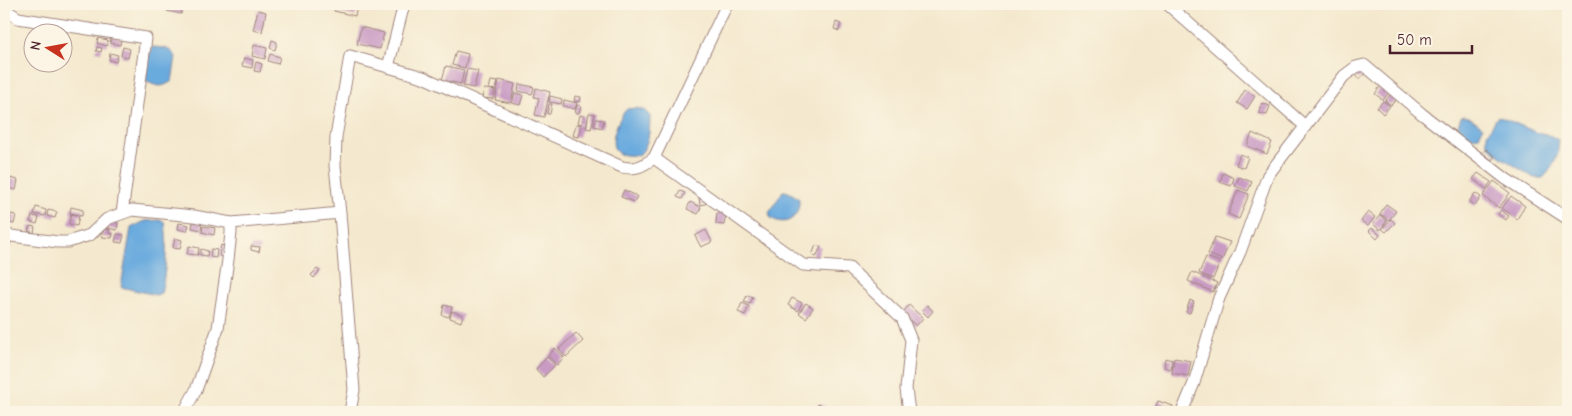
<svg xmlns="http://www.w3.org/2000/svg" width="1572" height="416" font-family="'Comic Neue',sans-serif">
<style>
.water{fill:#6babde;stroke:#5a6584}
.building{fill:#c99bc4}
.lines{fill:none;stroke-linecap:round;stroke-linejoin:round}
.street-casing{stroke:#9f847c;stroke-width:13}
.street{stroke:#fff;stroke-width:11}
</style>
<rect width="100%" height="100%" fill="#fcf5e5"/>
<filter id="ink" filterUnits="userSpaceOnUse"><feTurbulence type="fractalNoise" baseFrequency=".02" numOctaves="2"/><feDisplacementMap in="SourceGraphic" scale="10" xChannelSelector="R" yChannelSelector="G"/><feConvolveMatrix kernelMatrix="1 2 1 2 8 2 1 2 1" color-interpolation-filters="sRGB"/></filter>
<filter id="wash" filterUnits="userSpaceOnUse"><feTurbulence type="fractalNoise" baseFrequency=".0096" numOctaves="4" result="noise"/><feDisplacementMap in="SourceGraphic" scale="20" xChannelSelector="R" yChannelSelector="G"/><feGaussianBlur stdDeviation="1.12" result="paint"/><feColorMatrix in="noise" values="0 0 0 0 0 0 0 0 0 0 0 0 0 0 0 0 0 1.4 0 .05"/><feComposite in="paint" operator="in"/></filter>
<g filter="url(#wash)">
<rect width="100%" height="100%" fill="#f4e9ce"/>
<g class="water">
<path d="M152,47C163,48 170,47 176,57L172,81C160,89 157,86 145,81L148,59Z"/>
<path d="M636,108L644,110L650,116C650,129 649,147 638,156C632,155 623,156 618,153C606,145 619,116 627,109Z"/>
<polygon points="1465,116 1471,118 1483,127 1479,136 1472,137 1461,135 1458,125 1461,117"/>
<path d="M1498,116L1538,133C1546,133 1552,136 1558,140C1560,155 1553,168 1543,178H1534L1501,157L1487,144V134Z"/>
<path d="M783,191C789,191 794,195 799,199C800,217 787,228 771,218L769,213Z"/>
<path d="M159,220L165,222C168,245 166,271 161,293L156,295L121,287L131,228L145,221Z"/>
</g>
<g id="blocks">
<g class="building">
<polygon points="169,4 183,5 181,14 167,11"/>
<polygon points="336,4 346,4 357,7 355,16 334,11"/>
<polygon points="258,10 266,12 262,32 253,30"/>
<polygon points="836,22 841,24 839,31 834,29"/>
<polygon points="361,27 384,33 380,49 357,44"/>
<polygon points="112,36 121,39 120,45 110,43"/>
<polygon points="98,38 108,40 107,46 97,43"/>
<polygon points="272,40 277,42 275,50 270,48"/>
<polygon points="254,45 267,48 265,59 252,56"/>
<polygon points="97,47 102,48 101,52 96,51"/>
<polygon points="123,47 130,49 128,58 121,56"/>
<polygon points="456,51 468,54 465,68 452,65"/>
<polygon points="110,53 118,55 116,62 109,60"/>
<polygon points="270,54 280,57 278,64 268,61"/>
<polygon points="244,58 253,60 252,68 242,66"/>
<polygon points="256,62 262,64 260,72 254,71"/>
<polygon points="446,66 464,70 461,84 442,80"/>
<polygon points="1363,67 1367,73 1358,79 1354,73"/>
<polygon points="467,69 478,71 474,88 463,86"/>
<polygon points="499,80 515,84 511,103 495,100"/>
<polygon points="491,81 498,82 496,90 489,89"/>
<polygon points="519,84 534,87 532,94 518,91"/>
<polygon points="1381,85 1390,91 1383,100 1375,94"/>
<polygon points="536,88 550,92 544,117 535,115 539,98 534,97"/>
<polygon points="484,89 495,90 493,99 482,98"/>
<polygon points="1245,90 1255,96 1247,109 1237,103"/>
<polygon points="515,93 523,95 520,105 512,103"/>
<polygon points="1391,94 1397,99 1391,105 1385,101"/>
<polygon points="550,96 562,99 561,104 549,102"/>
<polygon points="575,96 581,97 580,102 574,101"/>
<polygon points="564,100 577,103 575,109 563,106"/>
<polygon points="1383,101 1390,106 1383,114 1377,108"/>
<polygon points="1262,103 1270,106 1267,115 1259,113"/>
<polygon points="549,104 552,104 550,114 547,114"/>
<polygon points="577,105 581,106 579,113 575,113"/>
<polygon points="589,113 595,114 591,129 586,128"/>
<polygon points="580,115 584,116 582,124 578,123"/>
<polygon points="596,119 604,120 602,128 594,126"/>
<polygon points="576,124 582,125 579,137 573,136"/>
<polygon points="1252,133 1272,142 1267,154 1247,146"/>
<polygon points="1486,149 1495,156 1490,162 1481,155"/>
<polygon points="1240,154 1248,157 1244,168 1236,165"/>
<polygon points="1223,173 1234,178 1231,186 1220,182"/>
<polygon points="1478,173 1491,182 1486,189 1473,179"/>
<polygon points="1239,177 1252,182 1248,191 1235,186"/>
<polygon points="10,178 18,180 16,190 7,188"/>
<polygon points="1494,181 1510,193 1499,208 1483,196"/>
<polygon points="624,190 637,196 634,202 621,197"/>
<polygon points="1238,190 1249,194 1239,219 1228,214"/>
<polygon points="680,191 685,193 682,199 677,197"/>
<polygon points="1475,193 1481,197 1475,206 1469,202"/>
<polygon points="1511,196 1525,206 1517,219 1502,208"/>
<polygon points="708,197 709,203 700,205 699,198"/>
<polygon points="690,202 701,207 698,214 687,209"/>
<polygon points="1386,204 1396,211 1389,220 1380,214"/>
<polygon points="36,207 46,210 45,216 34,214"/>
<polygon points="71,207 83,210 82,216 70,213"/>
<polygon points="48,210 57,212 55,218 47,216"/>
<polygon points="1501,210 1509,216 1506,220 1498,214"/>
<polygon points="1368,212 1375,217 1368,226 1361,221"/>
<polygon points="4,213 16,215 14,224 4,222"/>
<polygon points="717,213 726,214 724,225 716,224"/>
<polygon points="71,214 79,216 77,226 69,224"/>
<polygon points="1380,215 1387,221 1380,230 1373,224"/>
<polygon points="32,216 39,217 37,224 30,222"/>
<polygon points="1391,219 1395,223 1386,232 1382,229"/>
<polygon points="108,221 118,223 117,230 107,228"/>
<polygon points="193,222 202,223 201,230 192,228"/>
<polygon points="179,223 189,225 187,231 178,229"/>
<polygon points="30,226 35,227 34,233 28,231"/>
<polygon points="203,226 215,228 214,235 202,232"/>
<polygon points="1372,228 1380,235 1377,239 1369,231"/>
<polygon points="104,229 110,230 109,233 113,234 112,238 102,237"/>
<polygon points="706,230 712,242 701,247 695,236"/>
<polygon points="117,234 124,235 122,243 115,242"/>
<polygon points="1215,237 1230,242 1222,260 1208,254"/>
<polygon points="4,238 11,240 9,250 4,249"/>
<polygon points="175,238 182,240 180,249 173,248"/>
<polygon points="221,245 227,247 225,257 219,256"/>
<polygon points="816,245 821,247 816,257 812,255"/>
<polygon points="189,246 199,248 198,255 187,254"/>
<polygon points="251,246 260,247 259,252 251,250"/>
<polygon points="201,249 208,251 207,256 200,255"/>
<polygon points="211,249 217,250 216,258 210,257"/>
<polygon points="1206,257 1220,262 1213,279 1199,273"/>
<polygon points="317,269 320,271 314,278 311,275"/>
<polygon points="1192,272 1217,283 1213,292 1188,281"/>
<polygon points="747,295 753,297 750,304 744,302"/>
<polygon points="792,298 802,303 798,311 788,305"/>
<polygon points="1190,300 1194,302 1190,313 1186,312"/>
<polygon points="742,303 749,306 745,315 738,312"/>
<polygon points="806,303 813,308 806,318 799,313"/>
<polygon points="444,305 452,307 449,317 442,315"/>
<polygon points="909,305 923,318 916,326 902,313"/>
<polygon points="927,305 933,311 928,317 922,311"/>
<polygon points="452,311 463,315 461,322 450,318"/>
<polygon points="576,333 583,341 566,357 559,349"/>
<polygon points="555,348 564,357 557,365 548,356"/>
<polygon points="547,357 555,365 543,377 536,369"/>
<polygon points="1165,358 1172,360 1171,369 1164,367"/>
<polygon points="1174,358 1191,361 1188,376 1172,373"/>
<polygon points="1158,401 1173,406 1171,412 1154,412"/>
<polygon points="818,404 825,406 824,412 816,412"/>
</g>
</g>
</g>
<g filter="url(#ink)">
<use href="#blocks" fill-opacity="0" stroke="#9f847c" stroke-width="1"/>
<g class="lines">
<g class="street-casing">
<g id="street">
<polyline points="727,4 654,158 803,265 849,268 902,318 911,340 906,389 909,412"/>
<polyline points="1167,4 1305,126"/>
<polyline points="4,9 18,18 146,38 122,213"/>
<polyline points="388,67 404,4"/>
<path d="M340,213L335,166L336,137L350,56L423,77L622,167C637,170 642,166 654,158"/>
<polyline points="4,235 58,242 68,242 90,235 107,219 132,210 194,216 231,223 340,213 354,390 350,412"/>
<polyline points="184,412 196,390 218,328 228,260 231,233 231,223"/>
<polyline points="1182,412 1194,383 1219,298 1240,252 1268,175 1344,76 1356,67 1364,65 1422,114 1506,179 1568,219"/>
</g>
</g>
<use href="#street" class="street"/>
</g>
</g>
<rect width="1572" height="416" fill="none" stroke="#fcf5e5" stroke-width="20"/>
<g transform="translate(48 48) rotate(281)"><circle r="24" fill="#fcf5e5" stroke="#b59f9b"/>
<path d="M0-4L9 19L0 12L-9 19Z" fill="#c8321e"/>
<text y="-8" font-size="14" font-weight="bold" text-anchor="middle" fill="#4a1f2b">N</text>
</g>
<path d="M1390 45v8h82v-8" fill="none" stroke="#4a1f2b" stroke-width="2.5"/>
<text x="1397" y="45" font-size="15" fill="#4a1f2b" stroke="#fcf5e5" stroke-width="4" paint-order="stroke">50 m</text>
</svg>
